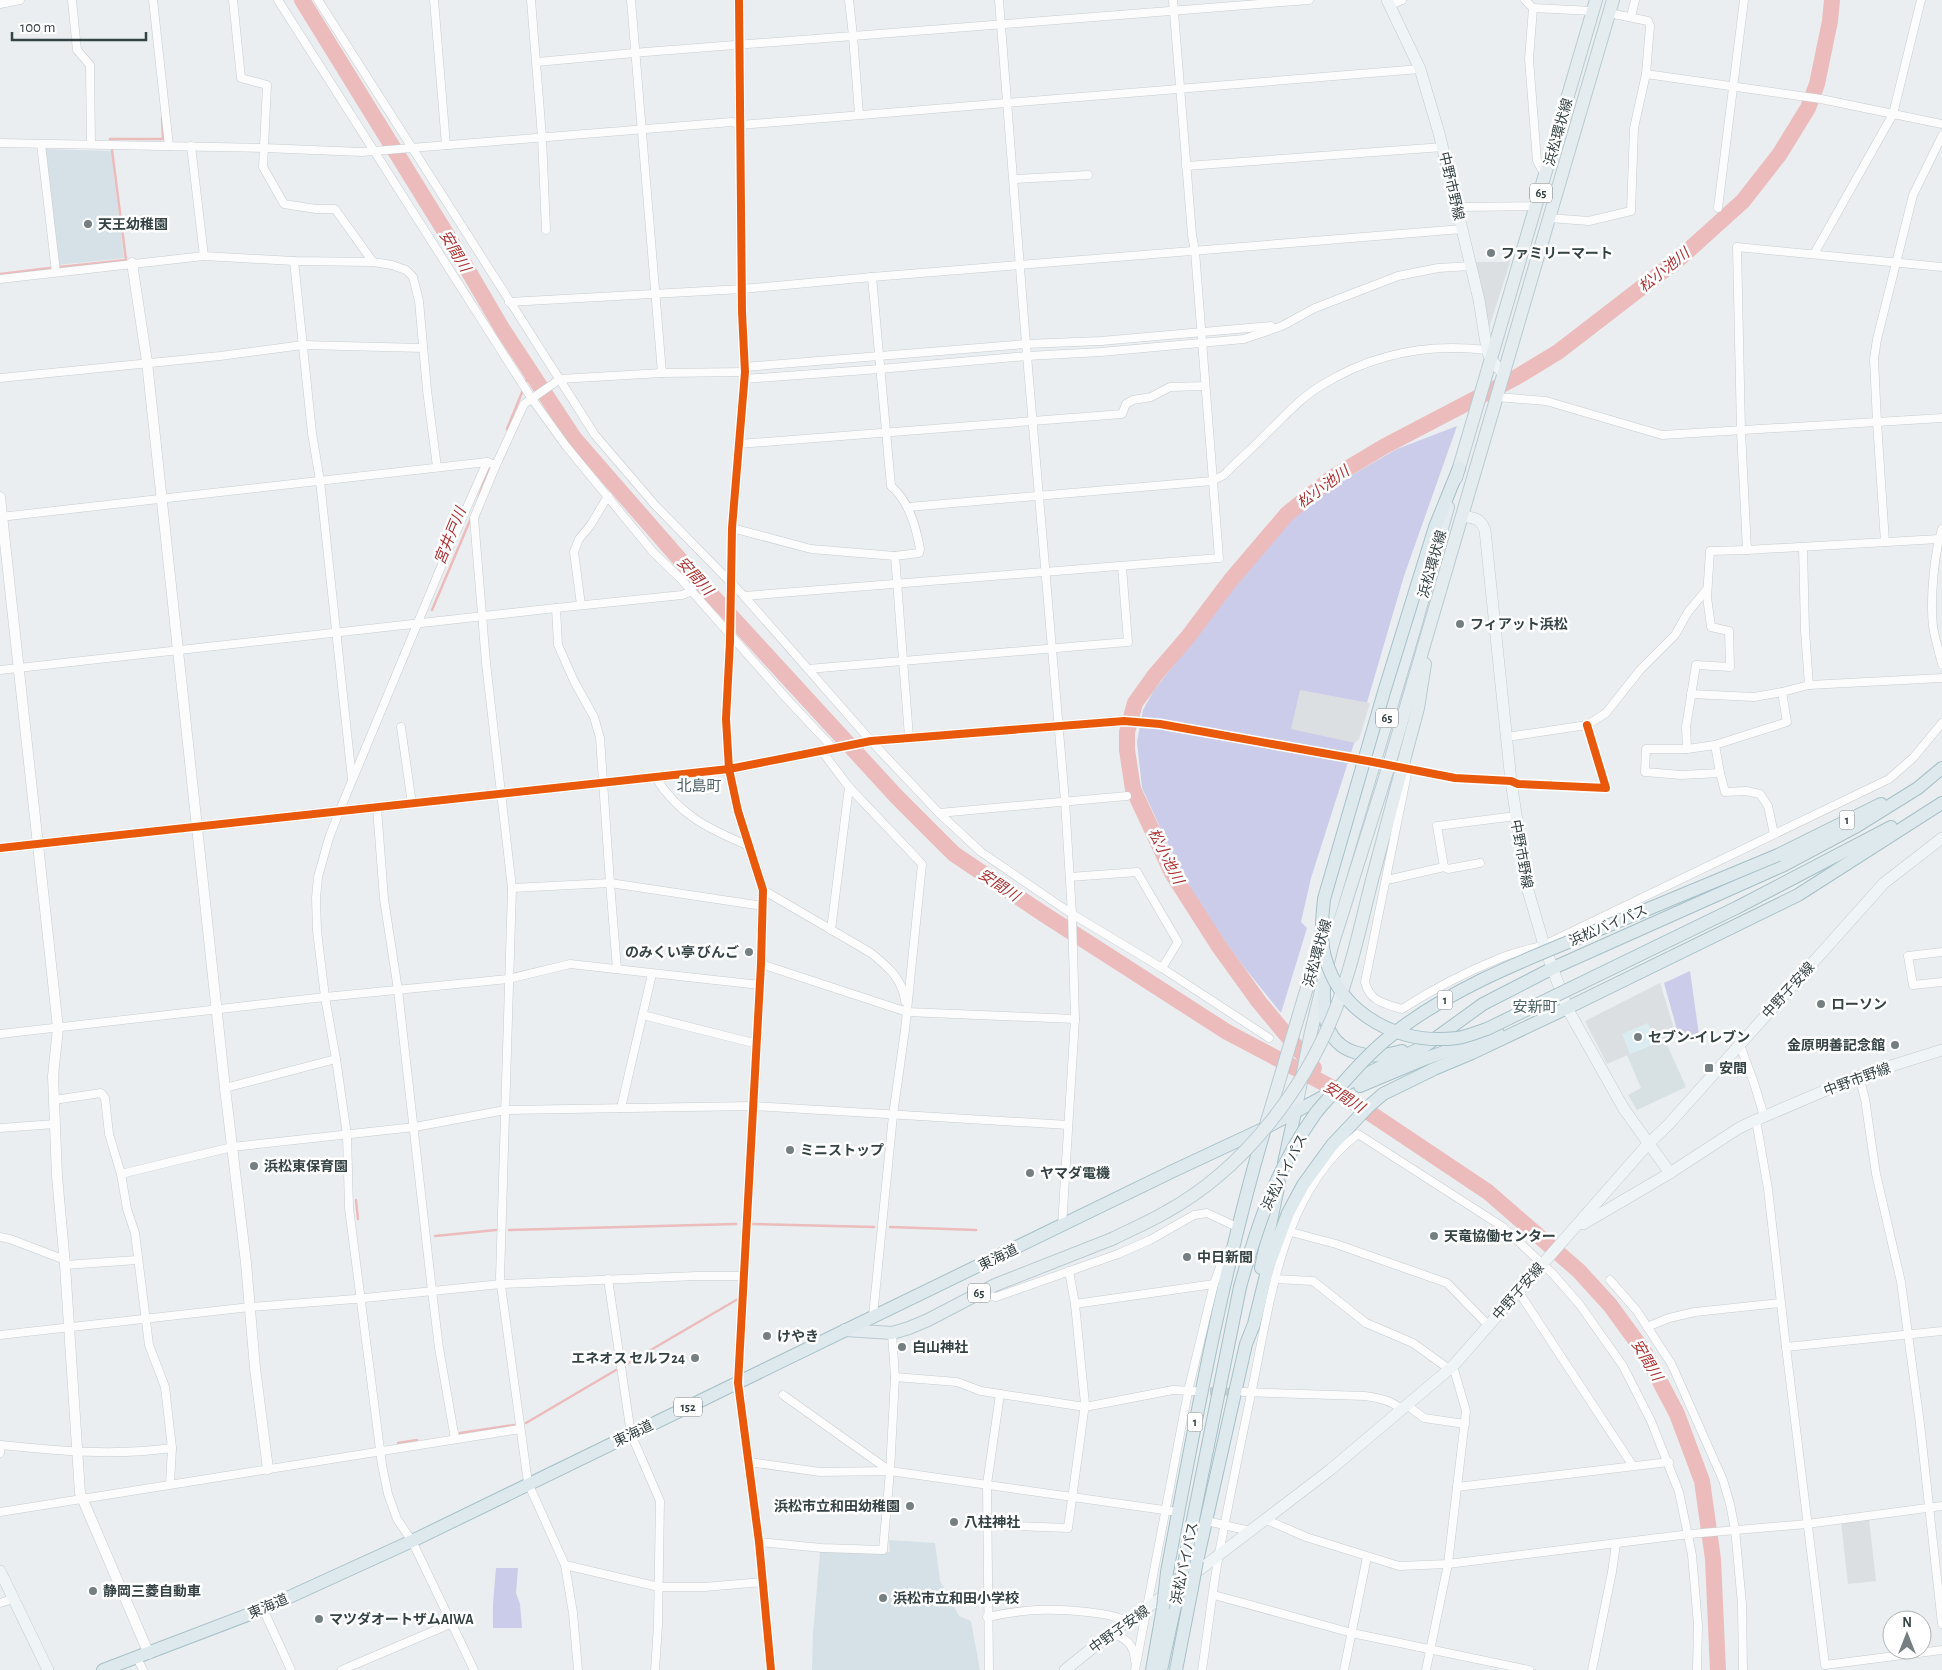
<svg xmlns="http://www.w3.org/2000/svg" width="1942" height="1670" font-family="'Alegreya Sans','Noto Sans JP',sans-serif">
<style>
.residential{fill:#d7e0e3}
.commercial{fill:#daecef}
.education{fill:#d5e1e6}
.green{fill:#cbccea}
.parking{fill:#dbdfe1}
.lines{fill:none;stroke-linecap:round;stroke-linejoin:round}
.stream{stroke:#ecbbbc;stroke-width:2.5}
.river{stroke:#ecbbbc;stroke-width:16}
.minor-tunnel{stroke:#c6ccce;stroke-width:8;stroke-dasharray:8 4;stroke-linecap:butt}
.minor-casing{stroke:#c7ccce;stroke-width:9}
.tertiary-casing{stroke:#c7ccce;stroke-width:11}
.secondary-casing{stroke:#c3ccd0;stroke-width:12}
.primary-casing{stroke:#b8cad1;stroke-width:14}
.trunk-casing{stroke:#a6c0c7;stroke-width:14}
.minor{stroke:#fcfcfd;stroke-width:8}
.tertiary{stroke:#fcfcfd;stroke-width:10}
.secondary{stroke:#eff4f6;stroke-width:11}
.primary{stroke:#e4ecf0;stroke-width:12}
.trunk{stroke:#dee9ee;stroke-width:12}
.primary-bridge-casing{stroke:#b8cad1;stroke-width:14;stroke-linecap:butt}
.trunk-bridge-casing{stroke:#a6c0c7;stroke-width:14;stroke-linecap:butt}
.primary-bridge{stroke:#e4ecf0;stroke-width:12}
.trunk-bridge{stroke:#dee9ee;stroke-width:12}
.cycleway-casing{stroke:#fff;stroke-width:11}
.cycleway{stroke:#e8590c;stroke-width:8}
.poi-dot{fill:#757f81;stroke:#fff;stroke-width:2}
.labels{text-anchor:middle;stroke-width:5;stroke-linejoin:round;paint-order:stroke}
.shield{fill:#fff;stroke:#727b7d;stroke-width:1}
.shield-label{font-size:12px;font-weight:bold;fill:#364345}
.street-label{font-size:14px;fill:#364345;stroke:#fff}
.poi-label{font-size:14px;font-weight:bold;fill:#364345;stroke:#fff;text-anchor:start}
.water-label{font-size:15px;font-style:italic;fill:#ad3334;stroke:#fff}
.neighbourhood-label{font-size:15px;fill:#4e6368;stroke:#fff}
</style>
<rect width="100%" height="100%" fill="#eaeef0"/>
<polygon class="residential" points="1665,1040 1686,1087 1637,1110 1628,1095 1641,1088 1627,1055"/>
<polygon class="commercial" points="1660,983 1676,1035 1627,1055 1585,1022"/>
<g class="education">
<polygon points="45,149 111,151 124,258 58,265"/>
<polygon points="889,1540 935,1543 940,1581 959,1616 971,1621 980,1670 812,1670 813,1633 820,1552 890,1552"/>
</g>
<g class="green">
<polygon points="1457,426 1404,576 1366,706 1311,878 1301,922 1307,928 1281,1013 1240,962 1200,906 1166,840 1142,788 1137,742 1143,710 1154,690 1208,622 1256,556 1286,522 1319,494 1397,449"/>
<polygon points="1690,971 1699,1035 1679,1037 1664,983"/>
<polygon points="496,1568 518,1568 516,1593 520,1604 522,1628 493,1628 493,1604"/>
</g>
<g class="parking">
<polygon points="1505,246 1515,246 1489,328 1474,262 1505,262"/>
<polygon points="1300,690 1370,703 1359,739 1355,743 1291,729"/>
<polygon points="1660,983 1676,1035 1657,1043 1648,1023 1622,1034 1630,1054 1607,1064 1585,1021"/>
<polygon points="1869,1519 1876,1581 1848,1584 1841,1522"/>
</g>
<g class="lines">
<g class="stream">
<polyline points="110,139 163,139 162,118"/>
<polyline points="59,267 126,260 112,150"/>
<polyline points="0,274 50,268"/>
<polyline points="525,385 530,370"/>
<polyline points="507,429 523,390"/>
<polyline points="479,497 488,470"/>
<polyline points="432,610 471,518"/>
<polyline points="356,1200 358,1219"/>
<polyline points="752,1224 874,1227"/>
<polyline points="890,1227 976,1230"/>
<polyline points="509,1230 736,1224"/>
<polyline points="435,1236 496,1230"/>
<polyline points="625,1365 738,1299"/>
<polyline points="526,1423 616,1370"/>
<polyline points="460,1433 514,1425"/>
<polyline points="398,1443 417,1440"/>
</g>
<g class="river">
<polyline points="302,0 452,243 503,330 574,438 696,578 896,796 954,854 1042,913 1227,1032 1331,1087 1488,1192 1579,1271 1610,1305 1645,1353 1677,1414 1702,1481 1713,1559 1718,1670"/>
<polyline points="1314,1068 1259,1002 1218,945 1172,873 1133,789 1127,750 1127,732 1135,703 1155,675 1187,638 1230,581 1287,514 1333,477 1385,446 1515,378 1558,352 1680,258 1743,201 1779,155 1808,108 1817,84 1830,21 1832,0"/>
</g>
<polyline class="minor-tunnel" points="1198,1391 1237,1392"/>
<g class="minor-casing">
<g id="minor">
<polyline points="72,0 77,50 90,65 91,144"/>
<polyline points="153,0 169,146"/>
<polyline points="233,0 241,78 267,85 263,167 284,204 316,209 335,209 373,262"/>
<polyline points="278,0 532,399 566,446 653,552 681,579 787,699 833,748"/>
<polyline points="318,0 595,435 655,505 744,596 871,741 939,813 981,852 1072,914 1162,968 1269,1038"/>
<polyline points="434,0 446,145"/>
<polyline points="531,0 542,137 546,230"/>
<polyline points="631,0 662,373"/>
<polyline points="999,0 1026,344 1065,801 1072,914 1075,1019 1062,1226"/>
<polyline points="1525,0 1533,8 1593,11"/>
<polyline points="0,4 20,0"/>
<polyline points="1390,5 1402,0"/>
<polyline points="1533,8 1529,59 1537,161 1545,175"/>
<polyline points="1631,17 1635,0"/>
<polyline points="537,62 645,52 853,36 849,0"/>
<polyline points="1646,74 1821,99 1942,124"/>
<polyline points="859,114 853,36 1309,0"/>
<polyline points="1942,136 1913,195 1877,339 1874,359 1877,422 1942,418"/>
<polyline points="0,143 264,148 362,152 732,122 740,125 1420,69"/>
<polyline points="41,144 56,272"/>
<polyline points="191,146 204,256"/>
<polyline points="1186,166 1443,147"/>
<polyline points="1014,179 1088,175"/>
<polyline points="1457,207 1537,206"/>
<polyline points="1718,208 1744,0"/>
<polyline points="1549,218 1589,221 1631,211 1634,128 1646,74 1650,26 1648,21 1609,13"/>
<polyline points="1814,254 1893,114 1921,0"/>
<polyline points="294,261 312,433 320,481 352,779"/>
<polyline points="872,277 1462,229"/>
<polyline points="0,279 204,256 294,261 373,262 392,265 406,270 413,277 419,301 427,390 437,467"/>
<path d="M509,302L742,289L872,277L891,486C909,501 916,526 920,549L919,553L895,556L909,737"/>
<polyline points="744,367 1026,344 1101,341 1271,326"/>
<polyline points="0,378 220,356 303,345 423,348"/>
<polyline points="744,379 880,369 1027,356 1101,352 1244,339 1282,326 1315,308 1398,276 1438,268 1471,266"/>
<polyline points="1497,397 1546,401 1662,435 1877,422 1885,542"/>
<polyline points="739,444 1122,414 1126,404 1133,400 1151,397 1170,387 1205,386"/>
<polyline points="496,465 474,518 486,663 512,888 500,1278 528,1483 565,1565 659,1587 704,1587 763,1582"/>
<path d="M908,507L1212,481L1224,475C1237,461 1252,449 1265,435C1283,418 1300,398 1322,385C1372,354 1429,343 1487,350"/>
<polyline points="0,517 487,462"/>
<polyline points="732,528 811,549 895,556"/>
<path d="M1942,529C1934,554 1930,600 1933,626C1935,639 1939,652 1942,664"/>
<polyline points="1939,539 1747,550 1741,431 1737,247 1942,267"/>
<polyline points="690,592 682,595 556,608 558,645 574,681 594,717 600,738 610,883 763,906"/>
<polyline points="744,596 1219,558 1195,251 1192,235 1173,0"/>
<polyline points="581,605 574,552 579,539 590,526 608,496"/>
<polyline points="808,669 1128,642 1122,567"/>
<polyline points="0,670 556,608"/>
<polyline points="1809,685 1942,678"/>
<polyline points="1691,694 1754,697 1782,692"/>
<polyline points="401,727 412,804"/>
<polyline points="1507,737 1587,725 1606,713 1640,670 1675,635 1688,612 1707,589"/>
<polyline points="1715,745 1720,773"/>
<polyline points="1687,749 1686,727 1696,665 1730,667 1729,631 1711,627 1707,597 1710,551 1747,550"/>
<polyline points="821,750 849,787 922,864 905,1030 893,1115 873,1316"/>
<polyline points="1406,768 1455,778 1511,781 1518,784 1606,788 1587,725"/>
<path d="M1408,769L1365,982C1369,1001 1385,1004 1402,1009C1433,989 1468,971 1503,957C1516,952 1530,949 1544,945L1889,779L1913,758L1942,723"/>
<path d="M655,777C680,816 709,829 749,846"/>
<polyline points="377,808 384,899 398,990 432,1291 439,1348 455,1439"/>
<polyline points="939,813 1127,796"/>
<polyline points="1774,834 1768,806 1760,794 1746,791 1725,792 1720,773 1681,775 1645,772 1646,749 1687,749 1715,745 1787,722 1782,692 1809,685 1805,631 1803,547"/>
<polyline points="1444,867 1448,869 1480,863"/>
<polyline points="1070,877 1137,872 1178,942 1162,968"/>
<polyline points="1387,880 1444,867 1437,826 1516,816"/>
<polyline points="512,888 610,883 617,969"/>
<path d="M763,890L871,953C887,966 903,979 905,1001"/>
<polyline points="831,930 849,787"/>
<polyline points="1942,952 1908,956 1913,985 1942,982"/>
<polyline points="761,964 907,1012 1075,1019"/>
<polyline points="643,1015 757,1044"/>
<polyline points="0,1034 325,997 508,979 570,964 760,985"/>
<polyline points="1740,1045 1754,1083 1764,1116"/>
<polyline points="1859,1076 1865,1099 1876,1174 1901,1282 1920,1424 1942,1624"/>
<polyline points="225,1088 336,1059"/>
<polyline points="54,1100 101,1093 105,1098 109,1134 121,1174 127,1209 135,1233 149,1345 165,1387 172,1448"/>
<polyline points="621,1108 652,974"/>
<polyline points="1756,1120 1768,1189 1786,1347"/>
<polyline points="0,1128 55,1124"/>
<polyline points="121,1174 232,1147 415,1127 505,1110 753,1106 1068,1125"/>
<polyline points="1291,1232 1336,1244 1447,1283 1488,1325"/>
<polyline points="0,1237 10,1239 65,1260"/>
<polyline points="65,1265 137,1260"/>
<polyline points="608,1279 631,1434 660,1501 658,1625 655,1670"/>
<polyline points="1275,1279 1313,1281 1366,1323 1413,1343 1449,1369"/>
<polyline points="1610,1280 1637,1311 1672,1365 1723,1480 1730,1504 1735,1529 1742,1604 1743,1670"/>
<polyline points="1518,1291 1633,1466"/>
<polyline points="980,1294 996,1297 1118,1254 1150,1240 1194,1215 1207,1213 1237,1227"/>
<polyline points="1075,1304 1214,1284"/>
<polyline points="1647,1327 1669,1318 1695,1312 1780,1303"/>
<polyline points="1942,1331 1786,1347 1825,1665 1942,1650"/>
<polyline points="0,1335 250,1307 355,1299 501,1284 697,1276 743,1276"/>
<polyline points="895,1377 957,1382 981,1391 1085,1407 1173,1390 1194,1391"/>
<path d="M1243,1392L1365,1396C1379,1398 1390,1400 1401,1409"/>
<polyline points="783,1395 890,1471"/>
<polyline points="1407,1405 1424,1418 1465,1424"/>
<path d="M0,1453L1,1445C58,1451 115,1456 172,1448L170,1484"/>
<polyline points="749,1462 820,1472 890,1471 1171,1511"/>
<polyline points="1457,1487 1669,1462"/>
<polyline points="0,1512 520,1429"/>
<polyline points="1267,1520 1306,1537 1399,1566 1448,1564 1690,1534 1807,1524 1942,1506"/>
<polyline points="1211,1522 1250,1531"/>
<polyline points="988,1525 1068,1528 1085,1404 1075,1304 1069,1271"/>
<polyline points="759,1542 822,1548 883,1550 890,1471 895,1377 892,1333"/>
<polyline points="565,1565 573,1613 578,1670"/>
<polyline points="1214,1595 1352,1633 1529,1670"/>
<polyline points="0,1603 13,1599"/>
<polyline points="263,1609 291,1670"/>
<path d="M987,1617C1024,1609 1050,1608 1087,1612C1102,1614 1115,1615 1128,1622"/>
<path d="M1111,1633C1126,1638 1134,1644 1135,1661"/>
<polyline points="137,1658 143,1670"/>
<polyline points="342,1670 450,1624"/>
<polyline points="474,1670 412,1541 397,1519 388,1494 382,1465 349,1208 347,1135 336,1059 325,997 317,931 316,898 318,877 329,838 339,812 446,555 487,462 496,465 524,404 560,379 662,373 745,372"/>
<polyline points="989,1670 987,1484 1000,1394"/>
<polyline points="1135,1670 1189,1387 1214,1284 1222,1261 1230,1249"/>
<path d="M1202,1670C1208,1631 1212,1592 1219,1554C1229,1500 1240,1447 1251,1394C1270,1306 1280,1193 1358,1134L1503,1227L1553,1274L1580,1305L1623,1366L1651,1421L1679,1492L1692,1555L1698,1625L1697,1670"/>
<polyline points="1344,1670 1367,1557"/>
<polyline points="1426,1670 1448,1564 1466,1411 1453,1366"/>
<polyline points="1592,1670 1612,1572 1616,1544"/>
</g>
</g>
<g class="tertiary-casing">
<g id="tertiary">
<polyline points="739,0 742,312 745,372 732,528 730,641 726,719 729,769 738,811 763,890 761,964 738,1383 759,1542 771,1670"/>
<polyline points="132,263 147,362 225,1088 246,1263 255,1368 268,1469"/>
<polyline points="0,497 58,1028 53,1076 57,1176 65,1265 80,1493 149,1654"/>
<polyline points="0,848 729,769 871,741 1124,721 1160,724 1401,767"/>
</g>
</g>
<g class="secondary-casing">
<g id="secondary">
<polyline points="1387,0 1420,69 1439,133 1479,300 1487,350 1491,360 1504,374"/>
<path d="M1462,516C1475,518 1480,518 1485,530L1511,781L1527,887L1544,945L1567,1008L1624,1109L1670,1173"/>
<polyline points="1583,1224 1670,1173 1739,1128 1756,1120 1859,1076 1942,1050"/>
<polyline points="0,1571 48,1670"/>
<polyline points="1190,1577 1330,1470 1453,1366 1648,1144 1669,1124 1884,883 1942,838"/>
<polyline points="1065,1670 1111,1633 1169,1592"/>
</g>
</g>
<g class="primary-casing">
<g id="primary">
<polyline points="1456,478 1596,0"/>
<polyline points="1372,880 1418,708 1425,664"/>
<polyline points="1295,1112 1311,1032 1332,946 1389,765 1613,0"/>
<polyline points="1265,1128 1415,627 1448,507"/>
<polyline points="845,1330 892,1333 909,1328 928,1320 995,1285 1112,1239"/>
</g>
</g>
<g class="trunk-casing">
<g id="trunk">
<polyline points="1435,527 1459,468"/>
<polyline points="1778,855 1881,804"/>
<polyline points="1738,907 1891,827"/>
<path d="M1324,982C1324,994 1323,1009 1326,1021C1335,1057 1373,1060 1402,1051"/>
<polyline points="1360,1086 1427,1058 1498,1033"/>
<polyline points="1284,1163 1295,1112"/>
<polyline points="1261,1268 1279,1183"/>
<polyline points="1197,1561 1246,1344 1254,1324 1268,1267 1288,1213 1303,1185 1332,1145 1368,1107 1383,1094 1434,1069 1472,1053 1567,1008 1798,895 1942,803"/>
<polyline points="1184,1564 1240,1287"/>
<path d="M1167,1572C1195,1423 1222,1274 1265,1128"/>
<polyline points="103,1670 263,1609 412,1541 1173,1171 1265,1128 1360,1077 1425,1046 1483,1004 1553,968 1784,865 1857,826 1918,788 1942,768"/>
<polyline points="1152,1670 1163,1608"/>
<polyline points="1161,1670 1176,1601"/>
<polyline points="1176,1670 1192,1588"/>
</g>
</g>
<use href="#minor" class="minor"/>
<use href="#tertiary" class="tertiary"/>
<use href="#secondary" class="secondary"/>
<use href="#primary" class="primary"/>
<use href="#trunk" class="trunk"/>
<g class="primary-bridge-casing">
<path id="primary-bridge" d="M1112,1239C1130,1230 1149,1222 1166,1212C1243,1170 1305,1089 1336,1008C1352,967 1361,923 1372,880"/>
</g>
<g class="trunk-bridge-casing">
<g id="trunk-bridge">
<path d="M1435,527L1384,692L1324,899C1322,918 1320,938 1325,957C1341,1016 1400,1045 1457,1038C1467,1037 1477,1032 1487,1029L1738,907"/>
<path d="M1240,1287C1258,1223 1276,1169 1315,1114C1323,1103 1334,1093 1343,1083C1357,1067 1372,1051 1388,1038C1450,988 1527,959 1600,929C1659,904 1719,880 1778,855"/>
<polyline points="1192,1588 1197,1561"/>
<polyline points="1176,1601 1184,1564"/>
<polyline points="1163,1608 1167,1572"/>
</g>
</g>
<use href="#primary-bridge" class="primary-bridge"/>
<use href="#trunk-bridge" class="trunk-bridge"/>
<g class="cycleway-casing">
<g id="cycleway">
<polyline points="739,0 742,312 745,372 732,528 730,641 726,719 729,769 738,811 763,890 761,964 738,1383 759,1542 771,1670"/>
<polyline points="0,848 729,769 871,741 1124,721 1160,724 1373,762 1455,778 1511,781 1518,784 1606,788 1587,725"/>
</g>
</g>
<use href="#cycleway" class="cycleway"/>
</g>
<g class="poi-dot">
<circle cx="88" cy="224" r="5"/>
<circle cx="1491" cy="253" r="5"/>
<circle cx="1460" cy="624" r="5"/>
<circle cx="749" cy="952" r="5"/>
<circle cx="1821" cy="1004" r="5"/>
<circle cx="1638" cy="1037" r="5"/>
<circle cx="1895" cy="1045" r="5"/>
<rect x="1704" y="1063" width="10" height="10" rx="2.5"/>
<circle cx="790" cy="1150" r="5"/>
<circle cx="254" cy="1166" r="5"/>
<circle cx="1030" cy="1173" r="5"/>
<circle cx="1434" cy="1236" r="5"/>
<circle cx="1187" cy="1257" r="5"/>
<circle cx="767" cy="1336" r="5"/>
<circle cx="902" cy="1347" r="5"/>
<circle cx="695" cy="1358" r="5"/>
<circle cx="910" cy="1506" r="5"/>
<circle cx="954" cy="1522" r="5"/>
<circle cx="93" cy="1591" r="5"/>
<circle cx="883" cy="1598" r="5"/>
<circle cx="319" cy="1619" r="5"/>
</g>
<g class="labels">
<g class="shield">
<rect x="1530" y="183.5" width="22" height="19" rx="4"/>
<rect x="1376" y="708.5" width="22" height="19" rx="4"/>
<rect x="1839.5" y="810.5" width="15" height="19" rx="4"/>
<rect x="1437.5" y="990.5" width="15" height="19" rx="4"/>
<rect x="968" y="1283.5" width="22" height="19" rx="4"/>
<rect x="674" y="1397.5" width="28" height="19" rx="4"/>
<rect x="1187.5" y="1412.5" width="15" height="19" rx="4"/>
</g>
<g class="shield-label">
<text x="1541" y="197">65</text>
<text x="1387" y="722">65</text>
<text x="1847" y="824">1</text>
<text x="1445" y="1004">1</text>
<text x="979" y="1297">65</text>
<text x="688" y="1411">152</text>
<text x="1195" y="1426">1</text>
</g>
<g class="street-label">
<text transform="translate(1558 132) rotate(-74)" y="5">浜松環状線</text>
<text transform="translate(1452 186) rotate(77)" y="5">中野市野線</text>
<text transform="translate(1432 564) rotate(-74)" y="5">浜松環状線</text>
<text transform="translate(1522 854) rotate(80)" y="5">中野市野線</text>
<text transform="translate(1608 925) rotate(-23)" y="5">浜松バイパス</text>
<text transform="translate(1317 953) rotate(-74)" y="5">浜松環状線</text>
<text transform="translate(1788 990) rotate(-48)" y="5">中野子安線</text>
<text transform="translate(1857 1079) rotate(-20)" y="5">中野市野線</text>
<text transform="translate(1284 1172) rotate(-63)" y="5">浜松バイパス</text>
<text transform="translate(998 1257) rotate(-26)" y="5">東海道</text>
<text transform="translate(1518 1291) rotate(-49)" y="5">中野子安線</text>
<text transform="translate(633 1433) rotate(-26)" y="5">東海道</text>
<text transform="translate(1184 1563) rotate(-78)" y="5">浜松バイパス</text>
<text transform="translate(268 1606) rotate(-23)" y="5">東海道</text>
<text transform="translate(1119 1629) rotate(-36)" y="5">中野子安線</text>
</g>
<g class="poi-label">
<text x="98" y="229">天王幼稚園</text>
<text x="1501" y="258">ファミリーマート</text>
<text x="1470" y="629">フィアット浜松</text>
<text x="739" y="957" text-anchor="end">のみくい亭 びんご</text>
<text x="1831" y="1009">ローソン</text>
<text x="1648" y="1042">セブン-イレブン</text>
<text x="1885" y="1050" text-anchor="end">金原明善記念館</text>
<text x="1719" y="1073">安間</text>
<text x="800" y="1155">ミニストップ</text>
<text x="264" y="1171">浜松東保育園</text>
<text x="1040" y="1178">ヤマダ電機</text>
<text x="1444" y="1241">天竜協働センター</text>
<text x="1197" y="1262">中日新聞</text>
<text x="777" y="1341">けやき</text>
<text x="912" y="1352">白山神社</text>
<text x="685" y="1363" text-anchor="end">エネオス セルフ24</text>
<text x="900" y="1511" text-anchor="end">浜松市立和田幼稚園</text>
<text x="964" y="1527">八柱神社</text>
<text x="103" y="1596">静岡三菱自動車</text>
<text x="893" y="1603">浜松市立和田小学校</text>
<text x="329" y="1624">マツダオートザムAIWA</text>
</g>
<g class="water-label">
<text transform="translate(455 251) rotate(59)" y="5">安間川</text>
<text transform="translate(1664 270) rotate(-39)" y="5">松小池川</text>
<text transform="translate(1323 487) rotate(-36)" y="5">松小池川</text>
<text transform="translate(450 536) rotate(-68)" y="5">宮井戸川</text>
<text transform="translate(695 576) rotate(48)" y="5">安間川</text>
<text transform="translate(1166 856) rotate(63)" y="5">松小池川</text>
<text transform="translate(999 885) rotate(34)" y="5">安間川</text>
<text transform="translate(1344 1097) rotate(32)" y="5">安間川</text>
<text transform="translate(1647 1360) rotate(59)" y="5">安間川</text>
</g>
<g class="neighbourhood-label">
<text x="699" y="791">北島町</text>
<text x="1535" y="1012">安新町</text>
</g>
</g>
<g transform="translate(1907 1635)"><circle r="24" fill="#ffffff" stroke="#afb4b5"/>
<path d="M0-4L9 19L0 12L-9 19Z" fill="#757f81"/>
<text y="-8" font-size="14" font-weight="bold" text-anchor="middle" fill="#364345">N</text>
</g>
<path d="M12 32v8h134v-8" fill="none" stroke="#364345" stroke-width="2.5"/>
<text x="20" y="32" font-size="15" fill="#364345" stroke="#ffffff" stroke-width="4" paint-order="stroke">100 m</text>
</svg>
